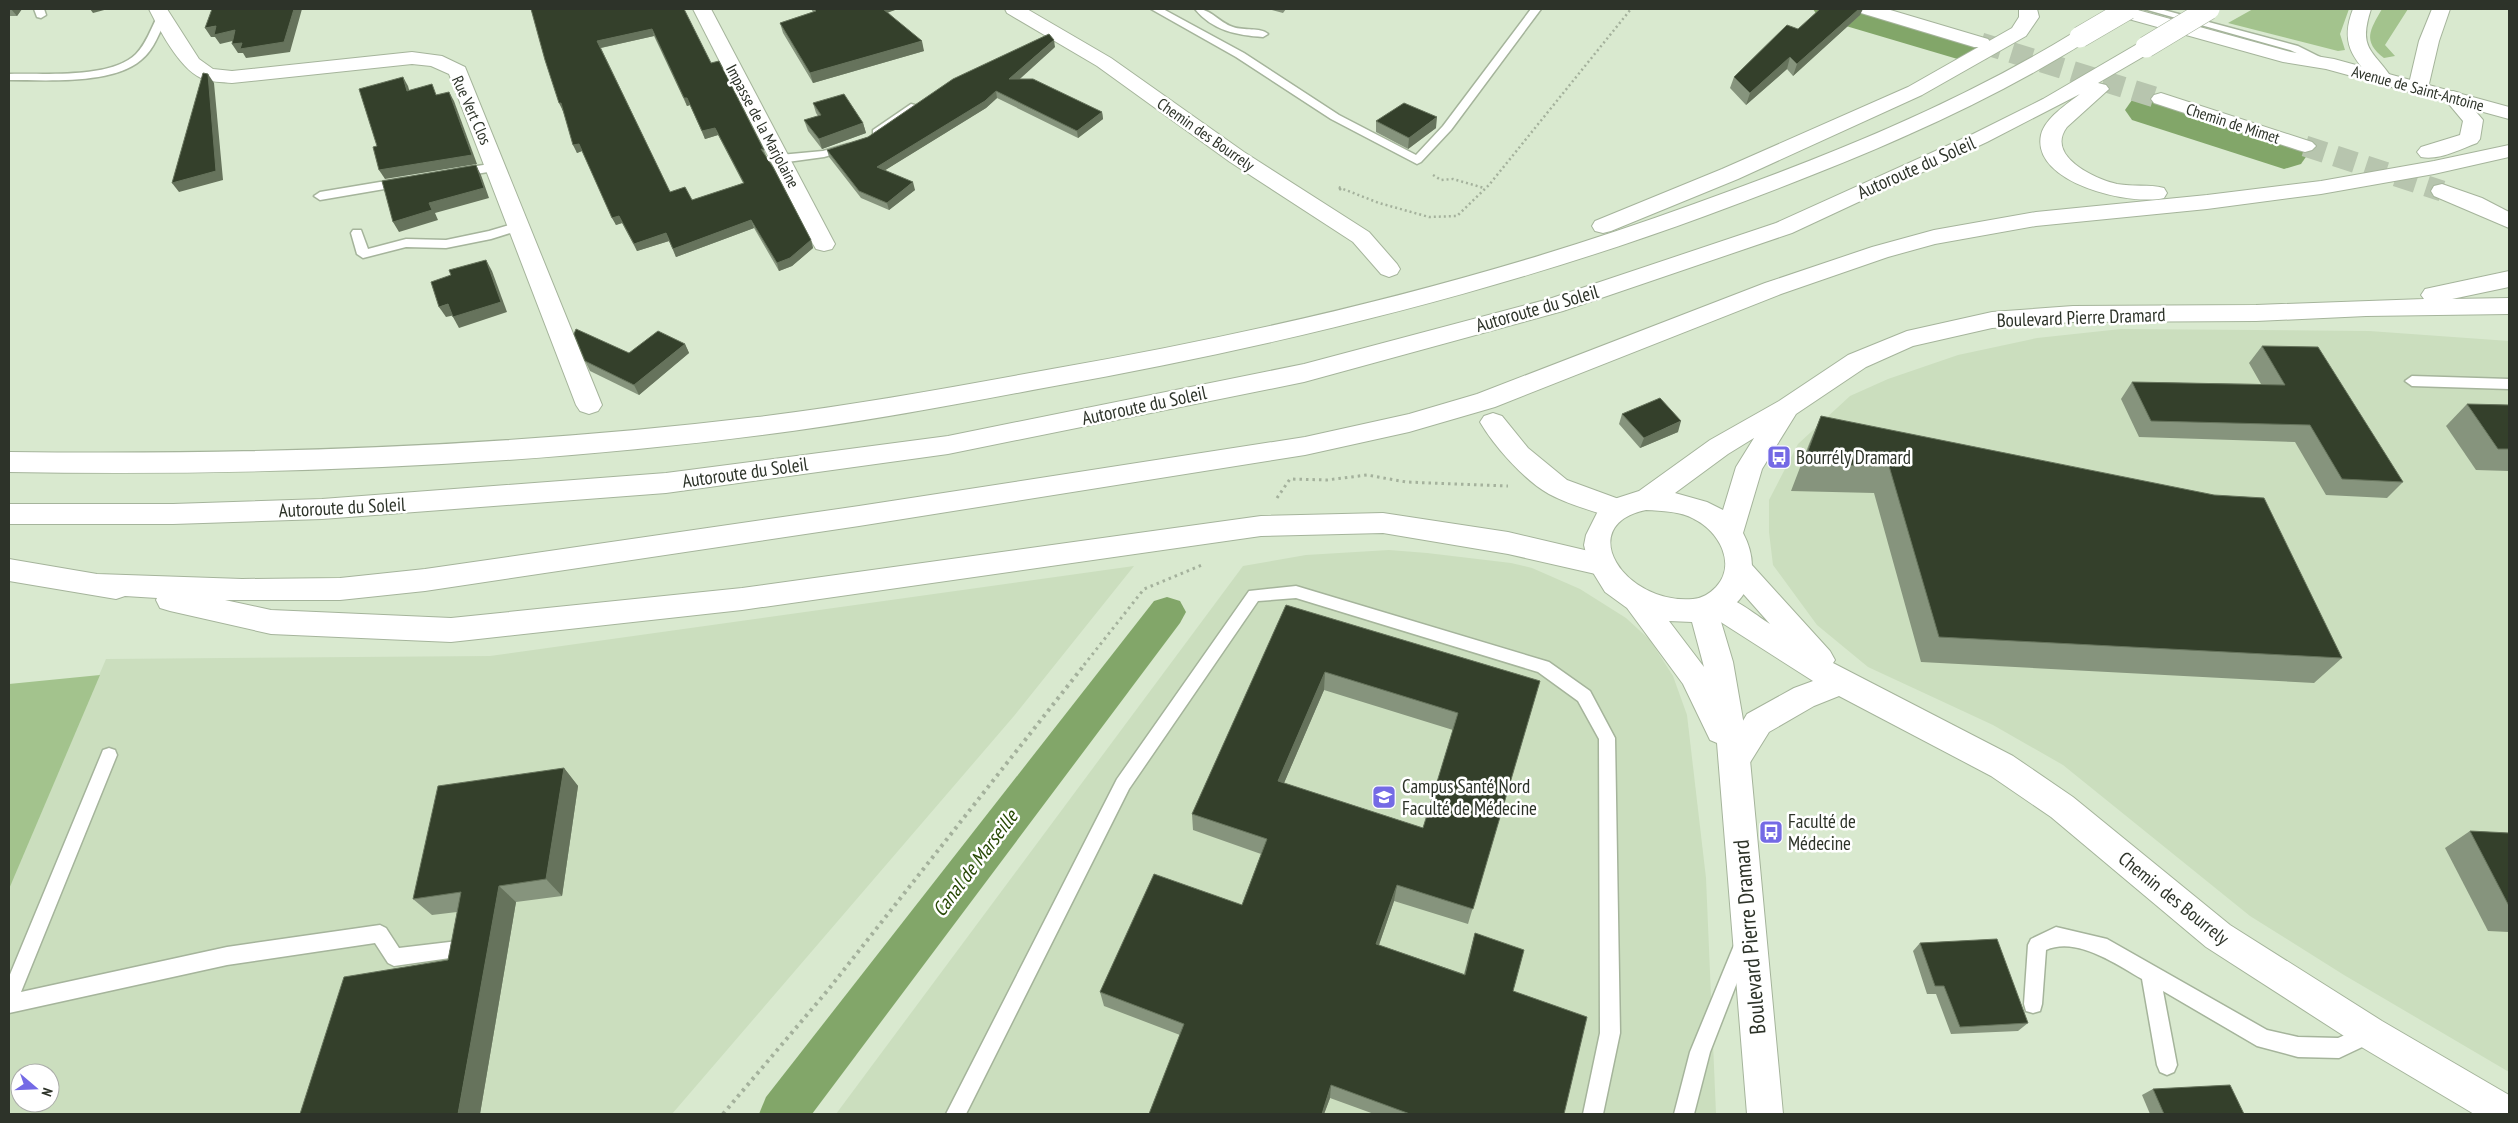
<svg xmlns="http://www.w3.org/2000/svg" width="2518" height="1123" font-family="'PT Sans Narrow',sans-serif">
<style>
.built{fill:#cbdebe;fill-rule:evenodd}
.green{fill:#a3c38d}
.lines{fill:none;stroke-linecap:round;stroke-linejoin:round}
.canal{fill:#82a669;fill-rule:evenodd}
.river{fill:#82a669;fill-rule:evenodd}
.street-tunnel{stroke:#b7c5ae;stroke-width:21;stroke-dasharray:21 11;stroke-linecap:butt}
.lane-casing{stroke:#a5b49b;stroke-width:3}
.street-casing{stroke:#a5b49b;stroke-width:2}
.secondary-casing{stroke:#a5b49b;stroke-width:2}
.highway-casing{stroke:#a5b49b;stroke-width:2}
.path-far2{stroke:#a4b19c;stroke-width:2.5;stroke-dasharray:2 3;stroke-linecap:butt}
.path-far1{stroke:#a4b19c;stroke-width:3;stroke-dasharray:2.5 4;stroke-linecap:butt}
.path{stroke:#a4b19c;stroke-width:4;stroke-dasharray:3 4.5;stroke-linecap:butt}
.lane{fill:#fff;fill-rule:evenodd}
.street{fill:#fff;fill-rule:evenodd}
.secondary{fill:#fff;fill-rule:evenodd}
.highway{fill:#fff;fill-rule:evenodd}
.highway-bridge-casing{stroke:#a5b49b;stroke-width:22;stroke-linecap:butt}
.highway-bridge{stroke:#fff;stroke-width:21}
.wall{fill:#86947d;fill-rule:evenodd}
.shaded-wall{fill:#66735c}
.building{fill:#34402b;stroke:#66735c;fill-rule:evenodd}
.labels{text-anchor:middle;stroke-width:5;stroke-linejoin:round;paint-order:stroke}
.far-street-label{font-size:16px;fill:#2d3329;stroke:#fff}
.street-label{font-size:19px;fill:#2d3329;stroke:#fff}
.poi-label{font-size:19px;fill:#2d3329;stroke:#fff;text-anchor:start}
.water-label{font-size:20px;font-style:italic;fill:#284905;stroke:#fff}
.near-street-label{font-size:22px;fill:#2d3329;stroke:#fff}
</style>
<rect width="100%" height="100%" fill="#d9e9cf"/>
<g class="built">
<polygon points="2121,329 2369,331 2509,341 2509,1072 2344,975 2250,916 2063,765 1993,725 1868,667 1817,625 1773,565 1769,532 1769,500 1798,444 1850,396 1888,379 1958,355 2037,338"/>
<polygon points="1389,550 1427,553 1511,563 1532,568 1580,589 1626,618 1650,640 1673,676 1687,715 1706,878 1716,1114 836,1114 1243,566 1306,555"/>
<path d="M1134,566L1014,716L672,1114H9V886L106,659L490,656ZM20,1073H50V1103H20Z"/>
</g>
<g class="green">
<polygon points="2253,9 2349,9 2340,34 2345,50 2338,51 2228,23"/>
<path d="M2382,9H2408L2385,45L2395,56L2384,58C2362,41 2370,30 2382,9Z"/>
<polygon points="100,675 9,889 9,684"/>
</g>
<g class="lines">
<polygon class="canal" points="1167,597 1180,601 1186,612 1180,623 812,1114 759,1114 766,1097 1154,601"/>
<g class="river">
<polygon points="1813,9 1879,9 1987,41 1993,50 1987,59 1971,63 1819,18"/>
<polygon points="2148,96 2301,144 2308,154 2301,164 2284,169 2132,120 2125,110 2132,100"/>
</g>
<g class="street-tunnel">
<polyline points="1981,43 2161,99"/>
<polyline points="2305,146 2442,191"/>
</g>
<g class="lane-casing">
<g id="lane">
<polygon points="34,9 44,9 46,15 41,18 37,17"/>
<polygon points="1151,9 1163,9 1244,53 1339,115 1416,155 1443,126 1531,9 1541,9 1451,130 1421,162 1417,164 1331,119 1236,57"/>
<path d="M1195,9C1211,8 1218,22 1233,27C1244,31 1260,27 1268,34L1263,37C1237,35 1213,31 1195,9Z"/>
<polygon points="2144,9 2160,9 2298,46 2332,63 2331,65 2323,65 2290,50"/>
<path d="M162,14L167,17C160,31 154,50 141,60C112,85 45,80 9,80V74C43,73 111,79 136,54C146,44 151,29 157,17Z"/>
<polygon points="911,104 915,105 915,109 881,134 873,134 873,130"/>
<polygon points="848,144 854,147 852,149 824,157 780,163 774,159 780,155 823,151"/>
<polygon points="496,163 500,164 500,170 458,177 452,173 458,169"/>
<polygon points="404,178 408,179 408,185 320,200 314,196 320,192"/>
<polygon points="519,222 523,223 525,226 523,229 491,239 446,248 406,247 363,258 357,254 351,233 353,230 361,230 368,249 406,239 446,240 489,231"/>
<polygon points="2412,376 2509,379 2509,389 2412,386 2405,381"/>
<polygon points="1296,586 1549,662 1590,691 1615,738 1620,1033 1603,1114 1583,1114 1600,1033 1599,739 1578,701 1538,672 1296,598 1258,601 1129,789 966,1114 946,1114 1117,779 1249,591"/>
<polygon points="109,748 115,750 117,755 21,992 227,947 380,925 386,928 399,948 458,941 464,944 467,950 464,956 394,966 388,963 375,943 227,965 9,1013 9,977 101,755 103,750"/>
<path d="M2056,927L2107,939L2267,1030L2298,1037L2338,1038L2370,1024L2377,1026L2380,1033L2377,1040L2339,1058L2298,1057L2257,1046L2163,991L2177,1065L2174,1072L2167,1075L2160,1072L2157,1065L2142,979C2116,964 2076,936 2046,950L2042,1004L2040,1011L2033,1013L2026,1011L2024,1004L2028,945L2031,939Z"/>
<polygon points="1743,935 1749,938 1752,944 1710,1052 1694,1114 1674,1114 1690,1052 1737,938"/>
</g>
</g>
<g class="street-casing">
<g id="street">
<path d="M149,9H167L199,59L213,69L232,71L412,52L442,56L465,67L602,405L598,411L589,414L580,411L576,405L449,74L431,66L412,64L232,83C222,82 209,82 201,78C179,68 159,29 149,9Z"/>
<polygon points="693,9 711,9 835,244 832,249 824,251 816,249 813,244"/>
<polygon points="1005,9 1027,9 1111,58 1244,152 1369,232 1397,264 1400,269 1397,274 1389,277 1381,274 1353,242 1230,162 1097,66 1007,13"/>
<polygon points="1859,9 1887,9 1988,39 1991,43 1988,47 1974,47 1861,13"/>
<polygon points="2432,9 2450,9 2439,41 2428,88 2425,92 2418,94 2411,92 2408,88 2419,41"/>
<polygon points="2161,93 2312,142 2316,146 2312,150 2305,152 2298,150 2154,103 2151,99 2154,95"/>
<polygon points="2442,184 2482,198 2509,212 2509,228 2434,196 2431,191 2434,186"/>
<path d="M1493,413L1502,416L1528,448L1567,480L1627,502L1631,509L1627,516L1618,519C1596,512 1569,505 1549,494C1525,481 1494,446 1480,422L1484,416Z"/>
<path d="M1741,561L1751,564L1830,651L1835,660L1833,663L2013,756L2073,797L2230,925L2382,1021L2509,1095V1114H2474L2358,1045L2206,947L2051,817L1991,776L1839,696L1814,706L1769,732L1746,769L1735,773L1724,769L1720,760L1747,714L1794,688L1813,681L1705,612L1701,604L1705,596C1727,589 1752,613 1770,624L1731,580L1727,572L1731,564Z"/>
</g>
</g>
<g class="secondary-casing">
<g id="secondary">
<polygon points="2105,9 2134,9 2291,52 2334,59 2509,107 2509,119 2326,69 2283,62 2107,13"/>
<path d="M2509,271V287L2452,299L2509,298V314L2366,316L2256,321L2073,322L1992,328L1913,346L1866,367L1796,414L1762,469L1743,533C1760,565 1753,598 1719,615L1733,662L1750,760L1783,1114H1747L1717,743L1710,740L1683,684L1627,608L1605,592L1589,566L1584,545L1586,535L1599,509L1611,500L1639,491L1710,440L1779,401L1848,355L1907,331L1992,312L2073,306L2256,305L2424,299L2421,295L2425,289ZM1754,438L1736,467L1723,510L1707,502L1675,493L1728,454ZM1646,510C1662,511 1680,511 1694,519C1719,531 1737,564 1716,587C1709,594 1703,598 1693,599C1624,605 1573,525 1646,510ZM1669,621L1692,622L1704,667Z"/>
</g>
</g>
<g class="highway-casing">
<g id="highway">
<polygon points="2019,9 2037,9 2039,17 2026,36 1922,95 1738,179 1611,231 1603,233 1595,231 1592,226 1595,221 1722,169 1908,87 2012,28 2019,17"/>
<path d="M2353,9H2371C2358,49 2372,49 2392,78L2389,82H2375C2352,58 2340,42 2353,9Z"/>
<path d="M2080,31L2087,33L2090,37L2087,41C1967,116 1837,167 1705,216C1493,294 1272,347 1049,387C954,405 858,423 762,435C513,467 260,476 9,472V452C259,455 508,447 757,417C856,405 954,387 1052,369C1270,331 1486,280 1694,204C1825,157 1954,106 2073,33Z"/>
<path d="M2146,41L2153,43L2156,47L2153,51L2098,83L2106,85L2109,89L2067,127C2045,156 2095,179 2117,184C2133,187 2149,184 2164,188L2167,193L2164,198C2131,206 2031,183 2041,135C2045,118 2067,104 2080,94L1987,142L1792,233L1563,311L1304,382L948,454L666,493L322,519L173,524H9V504H173L322,499L666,473L948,436L1304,364L1549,299L1776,223L1973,134L2043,99L2139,43Z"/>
<path d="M2453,91L2460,93L2483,120L2480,139L2477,143C2461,149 2438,161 2421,157L2417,152L2421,147L2460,135L2463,121L2443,97L2446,93Z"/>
<polygon points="2509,145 2509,157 2434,174 2321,194 2207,209 2036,226 1935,244 1888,257 1781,294 1495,407 1409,432 1305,455 859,526 425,591 340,600 225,600 271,610 451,618 742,588 1261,516 1383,513 1508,532 1610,556 1614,564 1610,572 1600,575 1508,554 1383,533 1261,536 742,610 451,642 271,634 170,611 160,608 156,600 157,598 125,596 116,599 9,581 9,559 97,574 242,579 340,578 425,569 859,506 1305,437 1409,414 1477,394 1765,283 1872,247 1934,230 2036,212 2207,195 2321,181 2434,161"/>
</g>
</g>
<g class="path-far2">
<polyline points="1433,175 1441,180 1453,179 1484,188"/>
<polyline points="1341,190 1338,187 1379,203 1429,217 1457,216 1489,185 1631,9"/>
</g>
<g class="path-far1">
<polyline points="1277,498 1290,479 1327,480 1367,475 1406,482 1508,486"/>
<polyline points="1084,665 1144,589 1202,565"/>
</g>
<polyline class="path" points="723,1114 828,990 1085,664"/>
<use href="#lane" class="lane"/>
<use href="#street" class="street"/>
<use href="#secondary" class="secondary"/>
<use href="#highway" class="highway"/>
<g class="highway-bridge-casing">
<g id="highway-bridge">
<polyline points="2080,37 2128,9"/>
<polyline points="2146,47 2209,9"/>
</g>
</g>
<use href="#highway-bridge" class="highway-bridge"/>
</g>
<g class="wall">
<polygon points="9,9 22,9 17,16 9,16"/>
<path d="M531,9H684L711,63L764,150L767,158L811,240L813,248L792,266L779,271L754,228L676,257L669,241L637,251L622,223L616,225L582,151L577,153L563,111ZM654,36L687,106L690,105L705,139L718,135L743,183L692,200L670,192L601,48Z"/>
<polygon points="811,9 898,9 888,12 924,51 813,83 783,33 780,23 813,12"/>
<polygon points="1268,9 1286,9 1283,13"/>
<polygon points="1860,15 1793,76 1787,69 1746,105 1730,88 1734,77 1798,29"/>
<polygon points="1055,47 1019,79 1102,112 1103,119 1078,138 997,98 986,108 885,170 915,190 889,210 861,198 829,157 827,150 868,137"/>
<polygon points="813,103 863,123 866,133 822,149 808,131 804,120 818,116 816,113"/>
<polygon points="1376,121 1436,128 1408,149 1376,132"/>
<polygon points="685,344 689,353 639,395 590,371 585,361"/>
<polygon points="2262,346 2403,482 2387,498 2326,495 2295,442 2139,437 2121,399 2132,382 2261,384 2249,363"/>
<polygon points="2467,404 2509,405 2509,471 2476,470 2446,426"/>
<polygon points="1622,414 1678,432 1640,448 1619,424"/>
<polygon points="1821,416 2342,658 2314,683 1921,662 1874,493 1791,491 1809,444"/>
<path d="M1286,605L1540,681L1468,924L1394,901L1379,945L1464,974L1475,933L1513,991L1564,1114H1374L1330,1098L1324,1114H1149L1180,1035L1104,1006L1100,992L1242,905L1261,854L1193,830L1192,814ZM1324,690L1453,730L1423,828L1284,783Z"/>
<polygon points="564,768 578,786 562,896 516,902 480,1114 448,960 457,912 432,915 413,899"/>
<polygon points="2470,831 2509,833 2509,932 2488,931 2445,848"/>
<polygon points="1920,943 2028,1023 2018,1031 1951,1034 1936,994 1927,994 1913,951"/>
<polygon points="2153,1089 2244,1114 2150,1114 2142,1095"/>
</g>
<g class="shaded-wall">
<polygon points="11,9 22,9 17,16"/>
<polygon points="90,9 108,9 93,13"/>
<polygon points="294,9 302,9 290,52 246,58 243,53 238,53 232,44"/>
<polygon points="880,9 898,9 881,15"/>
<polygon points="1859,9 1863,9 1860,15 1793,76 1797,64"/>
<polygon points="216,26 235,30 241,39 220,44 215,37 211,37 205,28"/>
<polygon points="652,29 654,36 600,48 597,41"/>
<polygon points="1054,40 1055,47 1011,87 1009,79"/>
<polygon points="922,41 924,51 813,83 810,73"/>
<polygon points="1790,57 1787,69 1746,105 1750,93"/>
<polygon points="208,74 214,83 223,180 179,192 172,183"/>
<polygon points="403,77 408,86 412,100 407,91"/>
<polygon points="996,91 997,98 986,108 879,174 877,167"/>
<polygon points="449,92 454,101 477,164 385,179 379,170"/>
<polygon points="684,98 687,98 690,105 687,106"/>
<polygon points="559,103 561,103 565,111 563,111"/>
<polygon points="1102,112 1103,119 1078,138 1077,131"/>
<polygon points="1437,117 1436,128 1408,149 1409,138"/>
<polygon points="863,123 866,133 822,149 819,139"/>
<polygon points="715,128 718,135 705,139 702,131"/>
<polygon points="579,144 582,151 577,153 573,145"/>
<polygon points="476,165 481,175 489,198 435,213 438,220 399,232 393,222 429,203"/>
<polygon points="913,182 915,190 889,210 887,203"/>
<polygon points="619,216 622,223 616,225 612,218"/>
<polygon points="751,220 754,228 676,257 673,249"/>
<polygon points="666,233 669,241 637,251 634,244"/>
<polygon points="811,240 813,248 792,266 779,271 777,263"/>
<polygon points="486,260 492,271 507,312 459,328 453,317"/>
<polygon points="448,304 455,315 446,317 439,307"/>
<polygon points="685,344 689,353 639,395 634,385"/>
<polygon points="1681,421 1678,432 1640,448 1644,438"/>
<polygon points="1325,672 1324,690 1278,797 1278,781"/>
<polygon points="564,768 578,786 562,896 546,879"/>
<polygon points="1397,885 1394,901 1374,959 1376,944"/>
<polygon points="499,886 516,902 480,1114 458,1114"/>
<polygon points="1331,1085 1330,1098 1324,1114 1322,1114"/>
</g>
<g class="building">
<polygon points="212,9 294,9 284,42 240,49 242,43 232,44 235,30 214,35 216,26 205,28"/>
<path d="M531,9H684L711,63L719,61L764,150L761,149L773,167L811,240L790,258L777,263L751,220L673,249L666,233L634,244L619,216L612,218L579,144L573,145L561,103H559L545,60ZM652,29L684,98H687L702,131L715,128L744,183L692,200L685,187L670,192L597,41Z"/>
<polygon points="814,9 883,9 922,41 810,73 780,23 816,11"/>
<polygon points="1820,9 1859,9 1797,64 1790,57 1750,93 1734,77 1787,25 1798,29"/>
<polygon points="1049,34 1054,40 1009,79 1033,79 1102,112 1077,131 996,91 985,101 877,167 913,182 887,203 859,191 827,150 868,137 953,79"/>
<polygon points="203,73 208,74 216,171 172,183"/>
<polygon points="403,77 407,91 432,84 436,95 449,92 472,155 379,170 373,147 377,146 359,89"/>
<polygon points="844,94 863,123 819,139 804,120 821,115 813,103"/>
<polygon points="1404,103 1437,117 1409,138 1376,121"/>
<polygon points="476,165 484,188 429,203 432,210 393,222 382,181"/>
<polygon points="486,260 501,302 453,317 448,304 439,307 431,282 451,275 449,270"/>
<polygon points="576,329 629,353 658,331 685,344 634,385 585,361 574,334"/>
<polygon points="2262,346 2318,347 2403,482 2342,479 2310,425 2151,421 2132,382 2285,385"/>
<polygon points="1660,398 1681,421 1644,438 1622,414"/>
<polygon points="2467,404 2509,405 2509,449 2498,449"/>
<polygon points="1821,416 2214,495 2264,498 2342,658 1939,637 1889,466 1803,464"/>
<path d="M1286,605L1540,681L1473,909L1397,885L1376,944L1465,975L1475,933L1524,950L1513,991L1587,1017L1564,1114H1410L1331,1085L1322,1114H1149L1184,1024L1100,992L1154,874L1242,905L1267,839L1192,814ZM1325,672L1458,713L1423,828L1278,781Z"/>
<polygon points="564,768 546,879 499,886 458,1114 300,1114 344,977 448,960 461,892 413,899 438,786"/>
<polygon points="2470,831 2509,833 2509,906"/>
<polygon points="1997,939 2028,1023 1960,1027 1944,986 1935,986 1920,943"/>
<polygon points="2230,1085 2244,1114 2164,1114 2153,1089"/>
</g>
<defs>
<g id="bus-square" transform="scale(1.25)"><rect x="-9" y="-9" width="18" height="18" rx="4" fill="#746ae5" stroke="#fff"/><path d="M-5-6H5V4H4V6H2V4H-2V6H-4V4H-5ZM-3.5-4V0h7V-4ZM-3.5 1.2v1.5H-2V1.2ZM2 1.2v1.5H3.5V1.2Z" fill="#fff"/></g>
<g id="university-square" transform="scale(1.25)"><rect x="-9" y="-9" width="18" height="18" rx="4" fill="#746ae5" stroke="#fff"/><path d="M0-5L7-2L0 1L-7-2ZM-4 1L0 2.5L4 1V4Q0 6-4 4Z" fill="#fff"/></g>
</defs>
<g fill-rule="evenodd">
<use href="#bus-square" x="1779" y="457"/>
<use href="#university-square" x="1384" y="797"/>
<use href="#bus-square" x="1771" y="832"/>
</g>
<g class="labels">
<g class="far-street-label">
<text transform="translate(2418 88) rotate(15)" y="6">Avenue de Saint-Antoine</text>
<text transform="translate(472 110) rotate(66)" y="6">Rue Vert Clos</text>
<text transform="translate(2233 123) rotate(18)" y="6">Chemin de Mimet</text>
<text transform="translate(763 126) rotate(62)" y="6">Impasse de la Marjolaine</text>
<text transform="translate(1206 134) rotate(35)" y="6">Chemin des Bourrely</text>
</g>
<g class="street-label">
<text transform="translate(1916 167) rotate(-24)" y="7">Autoroute du Soleil</text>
<text transform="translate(1537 308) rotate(-16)" y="7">Autoroute du Soleil</text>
<text transform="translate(2081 317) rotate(-2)" y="7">Boulevard Pierre Dramard</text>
<text transform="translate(1144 405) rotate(-12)" y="7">Autoroute du Soleil</text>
<text transform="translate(745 472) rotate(-8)" y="7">Autoroute du Soleil</text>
<text transform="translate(342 507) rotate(-3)" y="7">Autoroute du Soleil</text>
<text transform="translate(2174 898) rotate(39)" y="7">Chemin des Bourrely</text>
</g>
<g class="poi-label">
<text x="1796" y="464">Bourrély Dramard</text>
<text x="1402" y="793">Campus Santé Nord<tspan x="1402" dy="22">Faculté de Médecine</tspan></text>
<text x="1788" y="828">Faculté de<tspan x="1788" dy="22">Médecine</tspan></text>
</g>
<g class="water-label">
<text transform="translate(975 863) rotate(-53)" y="7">Canal de Marseille</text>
</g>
<g class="near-street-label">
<text transform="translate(1749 937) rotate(-95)" y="8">Boulevard Pierre Dramard</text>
</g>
</g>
<rect width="2518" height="1123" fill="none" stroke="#2d3329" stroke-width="20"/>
<g transform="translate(35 1088) rotate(109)"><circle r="24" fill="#ffffff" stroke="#abada9"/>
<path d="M0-4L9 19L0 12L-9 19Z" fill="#746ae5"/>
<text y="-8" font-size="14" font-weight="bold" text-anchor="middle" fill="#2d3329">N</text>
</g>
</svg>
